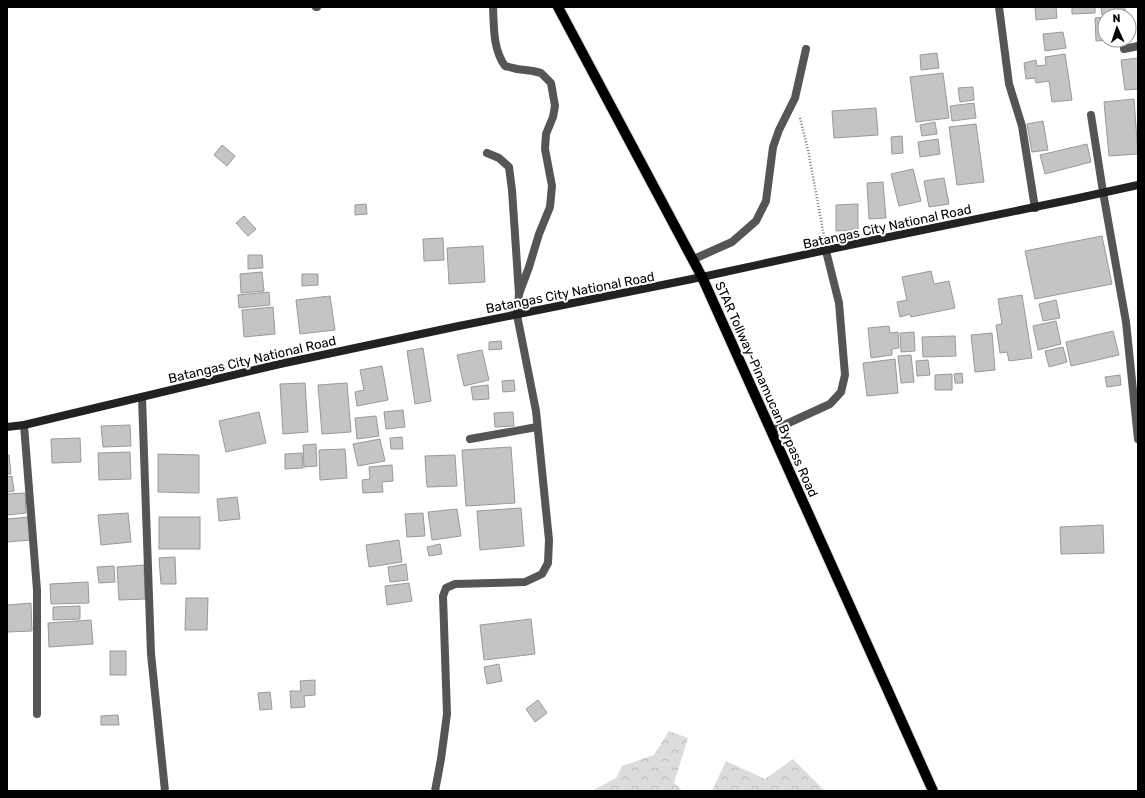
<svg xmlns="http://www.w3.org/2000/svg" width="1145" height="798" font-family="Rubik,sans-serif">
<style>
.forest{fill:url(#forest-crowns)}
.building{fill:#c4c4c4;stroke:#999}
.lines{fill:none;stroke-linecap:round;stroke-linejoin:round}
.primary-casing{stroke:#dbdbdb;stroke-width:12}
.path{stroke:#777;stroke-width:2.5;stroke-dasharray:1 2;stroke-linecap:butt}
.lane{stroke:#555;stroke-width:8}
.street{stroke:#555;stroke-width:8}
.secondary{stroke:#222;stroke-width:8}
.primary{stroke:#000;stroke-width:10}
.labels{text-anchor:middle;stroke-width:4;stroke-linejoin:round;paint-order:stroke}
.street-label{font-size:13px;fill:#000;stroke:#fff}
</style>
<defs>
<pattern id="forest-crowns" width="20" height="18" patternUnits="userSpaceOnUse"><rect width="20" height="18" fill="#dcdcdc"/><path d="M2 6a3 3 0 1 1 6 0M12 15a3 3 0 1 1 6 0" fill="none" stroke="#bbb"/></pattern>
</defs>
<rect width="100%" height="100%" fill="#fff"/>
<g class="forest">
<polygon points="669,731 688,738 674,783 683,791 592,791 616,778 622,766 654,755"/>
<polygon points="793,759 825,791 712,791 726,761 765,779"/>
</g>
<g class="building">
<polygon points="1035,7 1056,7 1057,18 1036,20"/>
<polygon points="1072,7 1095,7 1095,13 1072,14"/>
<polygon points="1101,7 1125,7 1125,13 1102,15"/>
<polygon points="1105,17 1105,40 1109,40 1096,41 1095,18"/>
<polygon points="1063,32 1066,48 1045,51 1043,34"/>
<polygon points="937,53 939,68 921,70 920,55"/>
<polygon points="1065,54 1072,100 1052,102 1049,81 1036,83 1035,78 1026,79 1024,63 1036,60 1037,66 1046,65 1045,57"/>
<polygon points="1138,58 1138,89 1125,90 1121,60"/>
<polygon points="943,73 949,118 916,122 910,77"/>
<polygon points="973,87 974,100 960,102 958,88"/>
<polygon points="1134,99 1138,154 1109,156 1104,102"/>
<polygon points="974,103 976,118 952,121 950,106"/>
<polygon points="876,108 878,135 834,138 832,111"/>
<polygon points="1043,121 1048,150 1032,152 1027,124"/>
<polygon points="935,122 937,134 922,136 920,125"/>
<polygon points="976,124 984,182 957,185 949,127"/>
<polygon points="902,136 903,153 892,154 891,137"/>
<polygon points="938,139 940,154 920,157 918,142"/>
<polygon points="1087,144 1091,162 1045,174 1040,155"/>
<polygon points="222,145 235,156 227,166 214,155"/>
<polygon points="913,169 921,201 899,206 891,174"/>
<polygon points="944,178 949,204 929,207 924,181"/>
<polygon points="883,182 886,218 869,219 867,183"/>
<polygon points="366,204 367,214 355,215 355,205"/>
<polygon points="858,204 858,230 836,231 836,205"/>
<polygon points="244,216 256,229 248,236 236,223"/>
<polygon points="1102,236 1112,284 1035,299 1025,251"/>
<polygon points="443,238 444,260 424,261 423,239"/>
<polygon points="483,246 485,282 449,284 447,248"/>
<polygon points="248,255 262,255 263,268 248,269"/>
<polygon points="931,271 934,284 949,281 955,308 911,317 910,314 900,317 897,302 907,300 902,277"/>
<polygon points="262,272 264,291 241,293 240,274"/>
<polygon points="302,274 318,274 318,285 302,286"/>
<polygon points="269,292 270,305 239,308 238,295"/>
<polygon points="1022,295 1032,358 1009,361 1007,352 1000,353 996,325 1002,324 998,299"/>
<polygon points="330,296 335,330 300,334 296,300"/>
<polygon points="1056,300 1060,318 1043,321 1039,304"/>
<polygon points="273,307 275,334 244,337 242,310"/>
<polygon points="1056,321 1061,344 1038,350 1033,326"/>
<polygon points="889,326 890,333 898,332 899,348 892,349 892,355 871,358 868,328"/>
<polygon points="1113,331 1119,355 1071,366 1066,342"/>
<polygon points="914,332 915,351 901,352 900,333"/>
<polygon points="992,333 995,370 975,372 971,335"/>
<polygon points="955,336 956,356 923,357 922,337"/>
<polygon points="501,341 502,349 489,350 489,342"/>
<polygon points="1063,347 1067,362 1049,367 1045,351"/>
<polygon points="423,348 431,401 415,404 407,351"/>
<polygon points="482,350 489,380 464,386 457,355"/>
<polygon points="911,355 914,382 901,383 898,356"/>
<polygon points="895,359 898,393 867,396 863,363"/>
<polygon points="928,360 930,375 917,376 916,361"/>
<polygon points="382,366 388,400 357,406 355,392 364,390 360,370"/>
<polygon points="962,373 963,383 955,383 954,374"/>
<polygon points="952,374 952,390 935,390 935,375"/>
<polygon points="1120,375 1121,385 1107,387 1105,377"/>
<polygon points="514,380 515,391 503,392 502,381"/>
<polygon points="305,383 308,432 283,434 280,384"/>
<polygon points="347,383 351,432 322,434 318,385"/>
<polygon points="488,385 489,399 473,400 471,387"/>
<polygon points="403,410 405,427 386,429 384,412"/>
<polygon points="259,412 266,443 226,452 219,421"/>
<polygon points="513,412 514,426 495,427 494,413"/>
<polygon points="376,416 379,436 357,439 355,418"/>
<polygon points="130,425 131,446 103,447 101,426"/>
<polygon points="402,437 403,449 391,449 390,438"/>
<polygon points="80,438 81,462 52,463 51,439"/>
<polygon points="380,439 385,461 358,466 353,444"/>
<polygon points="316,444 317,466 304,467 303,445"/>
<polygon points="511,447 515,503 466,506 462,450"/>
<polygon points="345,449 347,478 320,480 319,450"/>
<polygon points="130,452 131,479 99,480 98,453"/>
<polygon points="302,453 303,468 285,469 285,454"/>
<polygon points="158,454 199,455 199,493 158,492"/>
<polygon points="7,455 9,455 11,474 7,474"/>
<polygon points="455,455 457,486 427,487 425,456"/>
<polygon points="392,465 393,481 382,482 383,492 363,493 362,480 370,479 369,467"/>
<polygon points="12,476 14,491 7,492 7,477"/>
<polygon points="25,493 26,513 7,515 7,494"/>
<polygon points="237,497 240,519 219,521 217,499"/>
<polygon points="521,508 524,546 480,550 477,511"/>
<polygon points="457,509 461,536 432,540 428,512"/>
<polygon points="128,513 131,542 101,545 98,515"/>
<polygon points="423,513 425,536 407,537 405,514"/>
<polygon points="29,517 31,540 7,542 7,519"/>
<rect x="159" y="517" width="41" height="32"/>
<polygon points="1103,525 1104,553 1061,554 1060,527"/>
<polygon points="399,540 402,562 369,567 366,545"/>
<polygon points="440,544 442,554 429,556 427,547"/>
<polygon points="175,557 176,584 161,584 159,558"/>
<polygon points="406,564 408,580 390,582 388,567"/>
<polygon points="144,565 145,599 119,600 117,567"/>
<polygon points="114,566 115,582 99,583 97,567"/>
<polygon points="88,582 89,603 51,604 50,584"/>
<polygon points="409,583 412,601 387,605 385,586"/>
<polygon points="186,598 208,598 207,630 185,630"/>
<polygon points="31,603 32,631 7,632 7,605"/>
<polygon points="80,606 80,619 53,620 53,607"/>
<polygon points="531,619 535,654 484,660 480,625"/>
<polygon points="91,620 93,644 49,647 48,623"/>
<rect x="110" y="651" width="16" height="24"/>
<polygon points="499,664 502,681 487,684 484,667"/>
<polygon points="315,680 315,695 304,696 305,707 291,708 290,691 301,691 300,681"/>
<polygon points="270,692 272,709 260,710 258,693"/>
<polygon points="538,700 547,713 535,722 526,709"/>
<polygon points="118,715 119,725 101,725 101,716"/>
</g>
<g class="lines">
<g class="primary-casing">
<polyline id="primary" points="558,7 702,277 933,791"/>
</g>
<polyline class="path" points="800,118 808,150 824,236"/>
<g class="lane">
<polyline points="316,7 317,7"/>
<path d="M493,7C494,28 493,49 505,66L517,69L533,71L541,73L551,83L555,106L553,117L546,134L545,149L552,186L550,207L539,234L529,267L519,294"/>
<polyline points="1091,115 1103,192"/>
<polyline points="487,153 499,158 509,167 512,190 519,294 517,315"/>
<polyline points="771,431 830,404 841,392 845,375 839,303 826,251"/>
<polyline points="470,439 537,427"/>
</g>
<g class="street">
<polyline points="999,7 1009,84 1022,126 1035,208"/>
<polyline points="1124,49 1138,46"/>
<polyline points="1103,192 1126,322 1138,439"/>
<polyline points="694,259 732,242 756,221 766,201 773,147 779,130 795,98 806,49"/>
<polyline points="142,397 151,654 165,791"/>
<polyline points="24,425 37,590 37,714"/>
<polyline points="435,791 441,759 447,714 443,596 446,588 455,584 525,582 542,574 548,563 549,540 536,411 517,315"/>
</g>
<polyline class="secondary" points="7,427 24,425 280,364 454,327 702,277 840,247 1074,199 1138,185"/>
<use href="#primary" class="primary"/>
</g>
<g class="labels">
<g class="street-label">
<text transform="translate(887 226) rotate(-12)" y="5">Batangas City National Road</text>
<text transform="translate(570 292) rotate(-11)" y="5">Batangas City National Road</text>
<text transform="translate(252 359) rotate(-13)" y="5">Batangas City National Road</text>
<text transform="translate(767 389) rotate(66)" y="5">STAR Tollway-Pinamucan Bypass Road</text>
</g>
</g>
<rect width="1145" height="798" fill="none" stroke="#000000" stroke-width="16"/>
<g transform="translate(1117 28) rotate(357)"><circle r="19" fill="#ffffff" stroke="#999999"/>
<path d="M0-3L7 15L0 10L-7 15Z" fill="#000000"/>
<text y="-6" font-size="11" font-weight="bold" text-anchor="middle" fill="#000000">N</text>
</g>
</svg>
